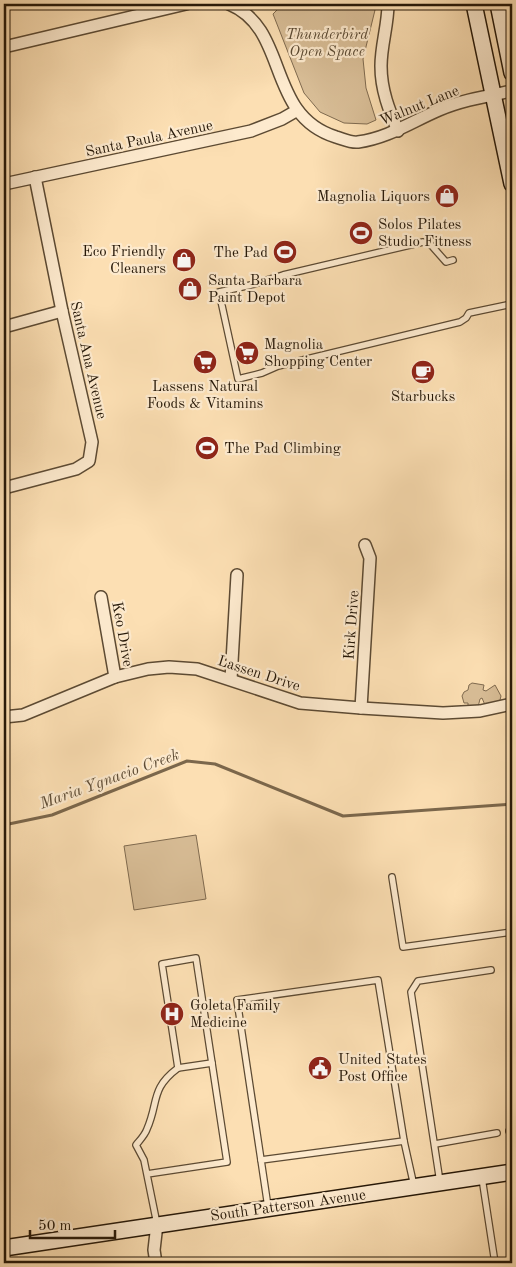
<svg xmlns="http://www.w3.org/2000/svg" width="516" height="1267" font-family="'Old Standard TT',serif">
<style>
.green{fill:#d8bd96;stroke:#7f6a4f}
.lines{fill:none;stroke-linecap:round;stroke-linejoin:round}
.stream{stroke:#7b674c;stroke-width:3}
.service-casing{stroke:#5c4a33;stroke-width:8}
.minor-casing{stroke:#5c4a33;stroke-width:14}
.secondary-casing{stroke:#261808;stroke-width:18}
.service{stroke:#fdeace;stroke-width:5.5}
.minor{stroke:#fdeace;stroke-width:11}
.secondary{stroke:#fdeace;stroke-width:15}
.labels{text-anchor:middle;stroke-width:4.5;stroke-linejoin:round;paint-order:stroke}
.park-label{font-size:15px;font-style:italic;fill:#5b4a33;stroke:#fdeace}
.street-label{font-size:15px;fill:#261808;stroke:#fdeace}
.poi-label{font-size:15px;fill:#261808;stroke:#fdeace;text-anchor:start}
.water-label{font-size:16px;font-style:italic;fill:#5e4c35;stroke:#fdeace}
</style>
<rect width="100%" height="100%" fill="#fcdfb3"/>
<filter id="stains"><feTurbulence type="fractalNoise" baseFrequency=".004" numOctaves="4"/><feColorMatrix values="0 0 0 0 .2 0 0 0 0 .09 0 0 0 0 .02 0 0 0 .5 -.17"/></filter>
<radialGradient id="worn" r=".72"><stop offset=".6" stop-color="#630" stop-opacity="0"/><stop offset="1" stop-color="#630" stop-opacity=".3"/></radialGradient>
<g class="green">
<polygon points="283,4 374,4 375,10 363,59 366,88 376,120 367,124 344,123 320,112 304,93 273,14"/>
<polygon points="472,683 484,685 483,690 486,691 495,685 501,696 499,704 485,705 482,698 480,699 478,707 468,706 468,703 464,703 462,696 464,692 468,690 469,685"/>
<polygon points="196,835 206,899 134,910 124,846"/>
</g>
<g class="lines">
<polyline class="stream" points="4,825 52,815 187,761 215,764 343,816 512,804"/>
<g class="service-casing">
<g id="service">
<polyline points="501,11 512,8"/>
<polyline points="453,260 446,262 431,245 423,242 283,275 251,285 219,292 238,379 262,373 278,366 460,322 466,318 469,313 512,304"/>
<polyline points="392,877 403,947 512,932"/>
<polyline points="178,1068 212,1063"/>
<polyline points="509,1131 512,1131"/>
<polyline points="435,1144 497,1133"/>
<polyline points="261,1160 237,1000 378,980 404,1141"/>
<path d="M147,1174L227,1162L196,958L162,964L178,1068C150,1089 159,1102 147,1129C145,1135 140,1140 136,1145L144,1160L157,1224"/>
<polyline points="482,1178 495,1263"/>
<polyline points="440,1182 411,992 418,981 491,970"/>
<polyline points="268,1207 261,1160 404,1141 414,1186"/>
</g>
</g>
<g class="minor-casing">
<g id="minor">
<path d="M229,4C290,29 265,115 336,137C343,139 351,143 358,142C388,138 411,122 439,110C462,100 488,96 512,91"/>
<path d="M388,4C388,25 381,45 381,66C381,90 389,110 398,131"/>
<polyline points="4,47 186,4"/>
<polyline points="4,184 251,131 282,119 296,111"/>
<polyline points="4,327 62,311"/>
<polyline points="4,488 76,469 89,461 92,442 62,311 35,177"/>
<polyline points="101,597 115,677"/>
<polyline points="231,679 237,575"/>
<polyline points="361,708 370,558 365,545"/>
<polyline points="4,717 23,715 115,677 148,669 169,667 197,669 300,703 361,708 443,713 480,711 512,704"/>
<polyline points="156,1263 154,1250 157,1224"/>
</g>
</g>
<g class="secondary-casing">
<g id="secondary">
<polyline points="474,4 512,184"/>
<polyline points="498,4 512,73"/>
<polyline points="4,1248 512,1172"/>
</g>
</g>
<use href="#service" class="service"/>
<use href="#minor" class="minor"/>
<use href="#secondary" class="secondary"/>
</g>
<defs>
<g id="shop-disc" transform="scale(1.25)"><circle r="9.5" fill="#8f2418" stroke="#fdeace"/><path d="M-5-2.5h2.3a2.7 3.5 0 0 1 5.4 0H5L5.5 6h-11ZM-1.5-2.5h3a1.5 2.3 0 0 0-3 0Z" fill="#fff"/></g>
<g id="stadium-disc" transform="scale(1.25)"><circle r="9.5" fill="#8f2418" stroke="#fdeace"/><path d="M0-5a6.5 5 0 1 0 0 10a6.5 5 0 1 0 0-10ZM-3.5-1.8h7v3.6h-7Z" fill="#fff"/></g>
<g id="supermarket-disc" transform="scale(1.25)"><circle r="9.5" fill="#8f2418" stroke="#fdeace"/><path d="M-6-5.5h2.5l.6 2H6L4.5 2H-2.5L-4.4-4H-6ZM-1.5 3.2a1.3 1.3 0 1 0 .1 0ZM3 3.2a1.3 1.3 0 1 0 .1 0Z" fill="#fff"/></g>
<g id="cafe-disc" transform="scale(1.25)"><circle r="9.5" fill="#8f2418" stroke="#fdeace"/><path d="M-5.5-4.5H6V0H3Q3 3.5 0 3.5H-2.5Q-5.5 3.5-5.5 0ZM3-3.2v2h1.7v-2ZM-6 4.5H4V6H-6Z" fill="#fff"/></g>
<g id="hospital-disc" transform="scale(1.25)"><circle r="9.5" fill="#8f2418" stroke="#fdeace"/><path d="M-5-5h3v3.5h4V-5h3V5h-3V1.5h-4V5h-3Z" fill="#fff"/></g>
<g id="civic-disc" transform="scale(1.25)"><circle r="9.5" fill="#8f2418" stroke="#fdeace"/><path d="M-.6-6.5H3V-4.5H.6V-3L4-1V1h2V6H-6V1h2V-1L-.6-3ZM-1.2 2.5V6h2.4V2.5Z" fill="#fff"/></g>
</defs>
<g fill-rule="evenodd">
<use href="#shop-disc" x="447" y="196"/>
<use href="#stadium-disc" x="361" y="233"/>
<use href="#stadium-disc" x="285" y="252"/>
<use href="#shop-disc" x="184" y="260"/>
<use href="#shop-disc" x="190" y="289"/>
<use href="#supermarket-disc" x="247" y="353"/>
<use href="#supermarket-disc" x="205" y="362"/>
<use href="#cafe-disc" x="423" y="372"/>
<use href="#stadium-disc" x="207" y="448"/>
<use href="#hospital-disc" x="172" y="1014"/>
<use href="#civic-disc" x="320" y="1068"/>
</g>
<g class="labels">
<g class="park-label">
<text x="327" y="39">Thunderbird<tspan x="327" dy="17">Open Space</tspan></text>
</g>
<g class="street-label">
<text transform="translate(419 105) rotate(-22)" y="5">Walnut Lane</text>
<text transform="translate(149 138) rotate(-12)" y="5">Santa Paula Avenue</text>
<text transform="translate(89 360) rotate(77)" y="5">Santa Ana Avenue</text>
<text transform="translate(351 625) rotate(-86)" y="5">Kirk Drive</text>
<text transform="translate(123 634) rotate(80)" y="5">Keo Drive</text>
<text transform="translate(259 673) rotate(18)" y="5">Lassen Drive</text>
<text transform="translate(288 1205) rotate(-8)" y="5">South Patterson Avenue</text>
</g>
<g class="poi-label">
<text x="430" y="201" text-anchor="end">Magnolia Liquors</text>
<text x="378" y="229">Solos Pilates<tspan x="378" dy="17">Studio Fitness</tspan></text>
<text x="166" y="256" text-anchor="end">Eco Friendly<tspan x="166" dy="17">Cleaners</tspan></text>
<text x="268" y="257" text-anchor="end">The Pad</text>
<text x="208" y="285">Santa Barbara<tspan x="208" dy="17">Paint Depot</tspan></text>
<text x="264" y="349">Magnolia<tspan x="264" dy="17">Shopping Center</tspan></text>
<text x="205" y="391" text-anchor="middle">Lassens Natural<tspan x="205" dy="17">Foods &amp; Vitamins</tspan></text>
<text x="423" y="401" text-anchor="middle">Starbucks</text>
<text x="224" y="453">The Pad Climbing</text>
<text x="190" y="1010">Goleta Family<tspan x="190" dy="17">Medicine</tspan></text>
<text x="338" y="1064">United States<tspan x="338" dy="17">Post Office</tspan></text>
</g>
<g class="water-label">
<text transform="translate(109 778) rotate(-20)" y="6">Maria Ygnacio Creek</text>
</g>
</g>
<rect width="516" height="1267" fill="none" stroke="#fcdfb3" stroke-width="20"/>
<rect x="5" y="5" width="506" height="1257" fill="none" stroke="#261808" stroke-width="2.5"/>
<rect x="10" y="10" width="496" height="1247" fill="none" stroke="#261808"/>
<path d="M30 1230v8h85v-8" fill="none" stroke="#261808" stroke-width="2.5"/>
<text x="38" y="1230" font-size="15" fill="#261808" stroke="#fdeace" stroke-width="4" paint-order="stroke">50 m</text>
<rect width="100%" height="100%" filter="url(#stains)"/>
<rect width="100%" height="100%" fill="url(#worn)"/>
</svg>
